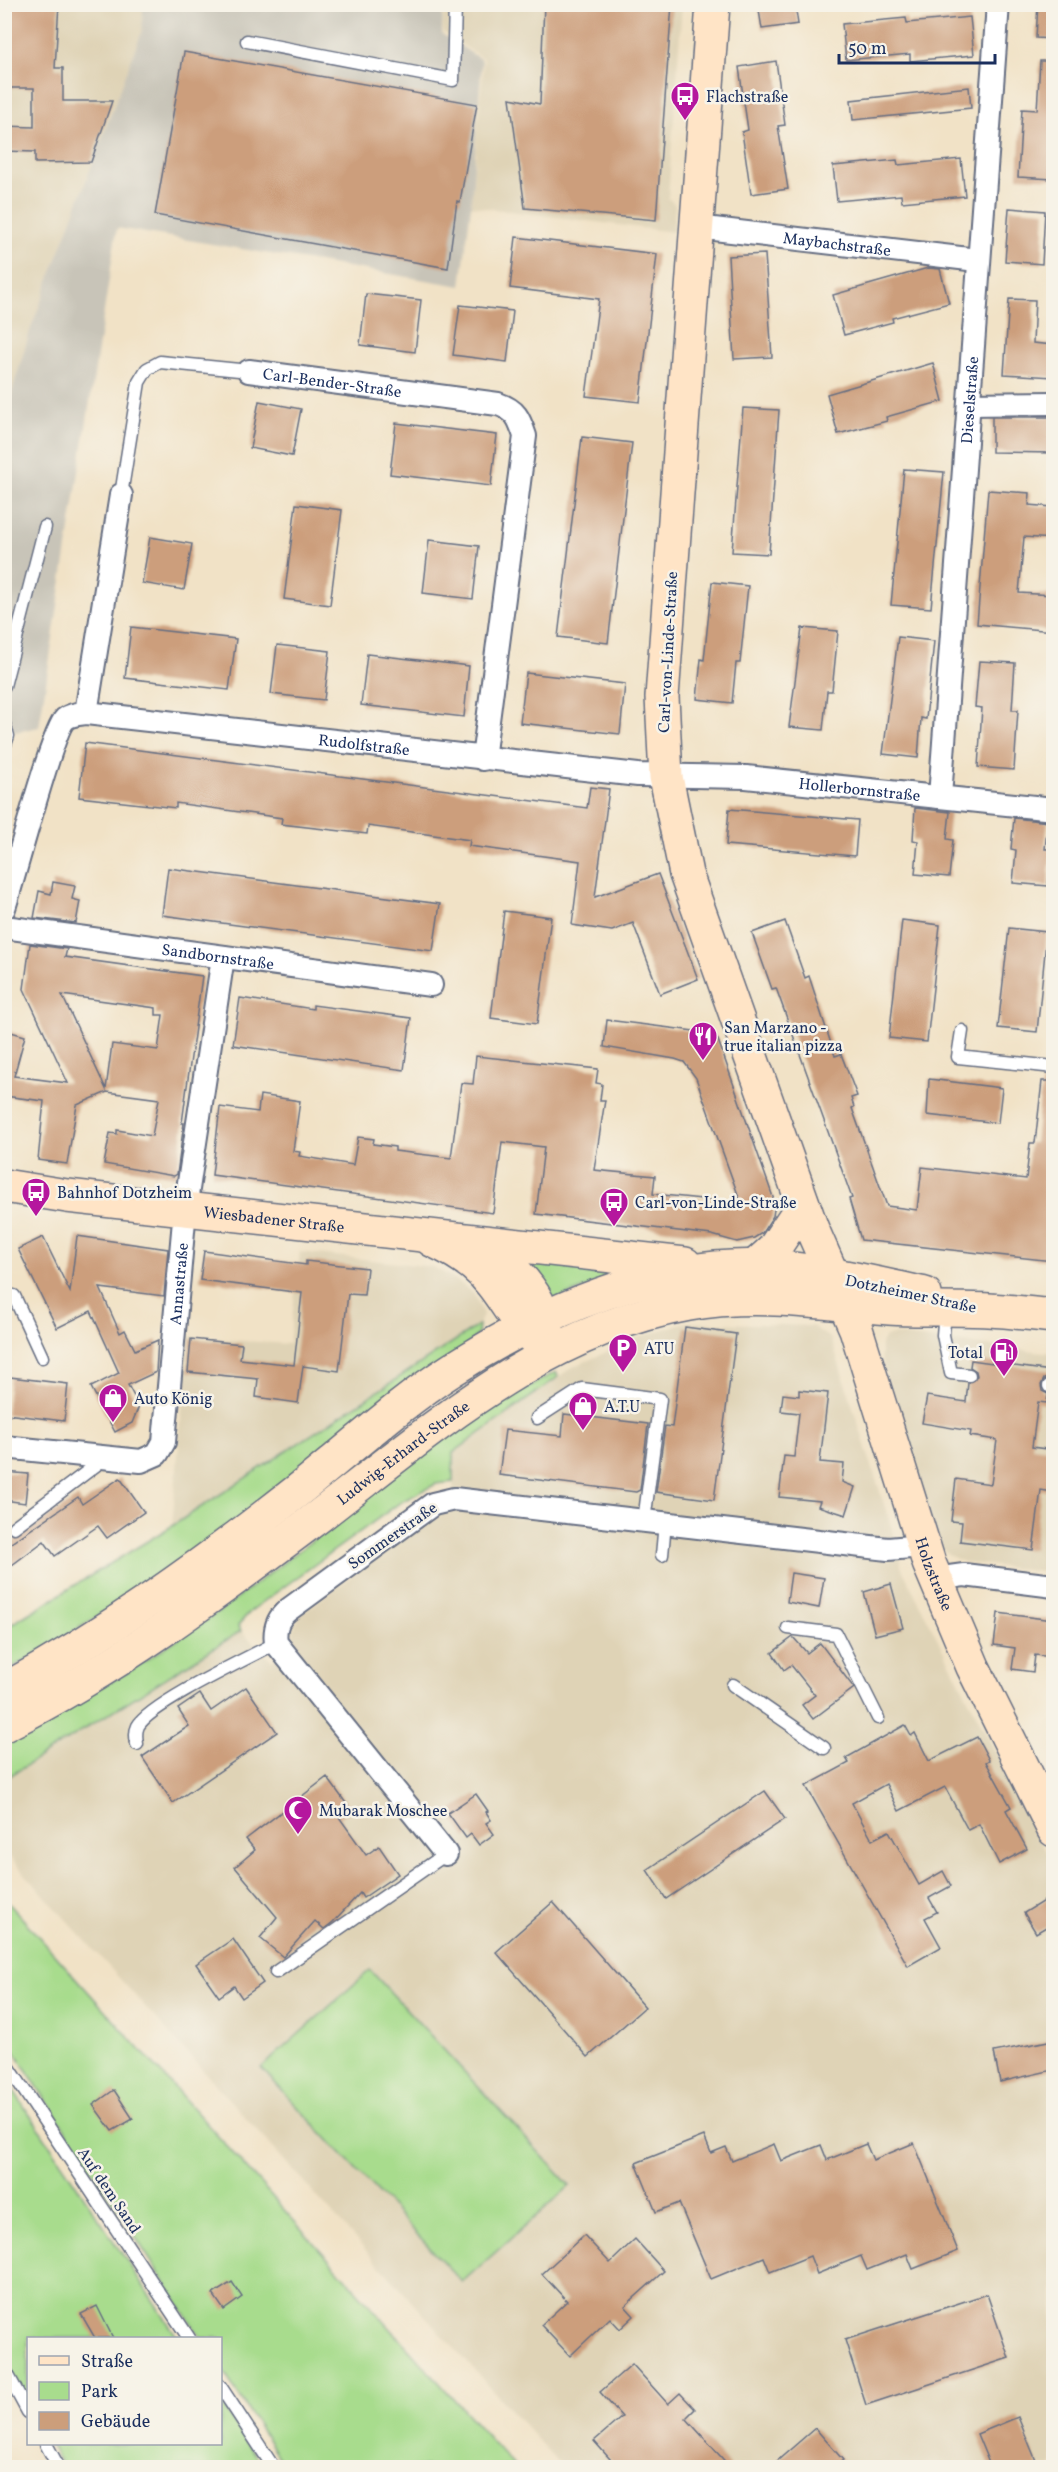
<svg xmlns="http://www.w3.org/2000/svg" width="1058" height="2472" font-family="Vollkorn,serif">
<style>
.built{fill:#dfd3b6}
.industrial{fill:#c8c4b8}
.green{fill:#a8dc8d;stroke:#628676;stroke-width:1.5}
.building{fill:#cc9e7b;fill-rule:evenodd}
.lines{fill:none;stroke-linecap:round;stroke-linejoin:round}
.lane-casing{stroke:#666e82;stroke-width:15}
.street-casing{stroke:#666e82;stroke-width:26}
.secondary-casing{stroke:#666e82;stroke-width:36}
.lane{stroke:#fff;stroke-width:12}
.street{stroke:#fff;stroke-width:22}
.secondary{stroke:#ffe4c6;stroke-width:33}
.labels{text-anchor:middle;stroke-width:5;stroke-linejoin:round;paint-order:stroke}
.poi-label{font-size:16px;fill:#1b2f5e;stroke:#f7f3e8;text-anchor:start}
.street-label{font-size:16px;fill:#1b2f5e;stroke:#f7f3e8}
</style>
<rect width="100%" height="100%" fill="#f7f3e8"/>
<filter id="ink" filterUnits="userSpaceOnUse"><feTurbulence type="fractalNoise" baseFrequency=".0167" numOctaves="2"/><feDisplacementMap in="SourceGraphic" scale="12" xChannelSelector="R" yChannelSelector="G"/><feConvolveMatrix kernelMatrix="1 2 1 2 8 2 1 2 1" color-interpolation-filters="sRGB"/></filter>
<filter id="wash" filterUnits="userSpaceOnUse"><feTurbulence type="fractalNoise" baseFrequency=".008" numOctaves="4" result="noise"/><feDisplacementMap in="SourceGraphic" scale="24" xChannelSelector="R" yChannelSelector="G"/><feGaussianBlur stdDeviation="1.35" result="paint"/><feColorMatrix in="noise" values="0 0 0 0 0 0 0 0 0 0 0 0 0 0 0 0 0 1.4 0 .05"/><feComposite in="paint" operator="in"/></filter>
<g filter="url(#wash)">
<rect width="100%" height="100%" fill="#f1e2c6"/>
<g class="built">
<polygon points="5,5 143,5 142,31 30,331 5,415"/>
<polygon points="444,5 682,5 668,198 675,205 673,232 471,206 484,59 443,32"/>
<polygon points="300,1252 433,1267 455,1279 474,1294 483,1314 479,1325 172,1526 188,1337 289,1344"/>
<polygon points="687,1322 812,1326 831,1339 891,1526 902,1569 1053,1865 1053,2467 562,2467 5,1852 4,1779 241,1631 272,1661 294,1643 293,1630 299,1616 438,1511 454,1508 452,1453 571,1368 640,1337"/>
<polygon points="894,1335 1053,1353 1053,1573 964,1562 948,1555 939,1544 881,1357 881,1344 885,1337"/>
</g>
<polygon class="industrial" points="143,5 443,5 442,34 482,60 471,206 461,286 117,228 39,727 5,734 5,415 30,331 142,31"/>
<g class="green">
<polygon points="515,1257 648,1265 548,1302"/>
<polygon points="479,1325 478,1334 465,1348 159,1579 32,1657 5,1671 5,1628 172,1526"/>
<polygon points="556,1372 558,1377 453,1453 453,1482 436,1484 401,1502 252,1610 238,1625 241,1631 5,1779 5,1739 128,1672 221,1610 313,1540 419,1452 520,1386 524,1389"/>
<polygon points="4,1898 515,2467 285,2467 221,2368 220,2338 201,2338 5,2037"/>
<polygon points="370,1970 570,2186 462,2282 261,2068"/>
<polygon points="4,2076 178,2338 28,2338 28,2404 5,2360"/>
<polygon points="221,2403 263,2467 63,2467 50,2444 220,2444"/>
</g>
<g id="blocks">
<g class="building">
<polygon points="4,4 59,4 55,68 63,68 63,101 112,101 91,162 35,163 35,152 4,151 4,126 34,127 34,88 4,88"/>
<polygon points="544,4 672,4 656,220 525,208 510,98 540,104"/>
<polygon points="758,4 795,4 798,24 762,29"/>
<polygon points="1038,4 1053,4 1053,39 1036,38"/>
<polygon points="970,17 974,55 910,61 910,54 846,60 842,24 906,18 907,23"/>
<polygon points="184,52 477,104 460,202 457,201 448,268 155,215"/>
<polygon points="776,61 785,125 778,126 788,189 751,194 742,132 748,130 739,67"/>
<polygon points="1040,61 1053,61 1053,179 1018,177 1022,109 1037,110"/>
<polygon points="969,87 971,108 853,120 851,100"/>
<polygon points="961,159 965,196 902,202 901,195 837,201 833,166 897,160 898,165"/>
<polygon points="1009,208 1045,211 1042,264 1005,261"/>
<polygon points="516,237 657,254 640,402 586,396 599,299 510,288"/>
<polygon points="765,254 772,357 734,359 728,256"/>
<polygon points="928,268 940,269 949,303 892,318 893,322 844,335 833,295"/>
<polygon points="366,294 421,300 415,352 360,345"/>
<polygon points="1009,299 1035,300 1033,343 1053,345 1053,377 1004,374"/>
<polygon points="460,305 513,311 507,362 453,355"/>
<polygon points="933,363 943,401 886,417 887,421 838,434 827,394"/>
<polygon points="259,401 301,409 292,456 250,448"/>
<polygon points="743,408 779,410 769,554 732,552"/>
<polygon points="992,417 1053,417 1053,453 992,452"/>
<polygon points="396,423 497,435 491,486 390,474"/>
<polygon points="582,437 632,443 608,643 558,637"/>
<polygon points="904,469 944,472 931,608 891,605"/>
<polygon points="988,490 1030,493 1029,505 1053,507 1053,539 1024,537 1019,593 1053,595 1053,631 977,624"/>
<polygon points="296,504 342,510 330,605 284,599"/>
<polygon points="150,537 192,544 184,590 142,583"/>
<polygon points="429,540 479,546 473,599 423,593"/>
<polygon points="712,582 748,586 740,663 736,663 732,703 697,699 701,659 704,660"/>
<polygon points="131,627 236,639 229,690 125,678"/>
<polygon points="802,628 838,631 832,691 827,691 823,730 789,727"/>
<polygon points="898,637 934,641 926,719 921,718 918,758 883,754"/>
<polygon points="277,645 330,651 324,700 271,694"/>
<polygon points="367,654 469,666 464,717 361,705"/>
<polygon points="979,661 1015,663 1012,710 1018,710 1014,770 978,767 982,708 975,707"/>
<polygon points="526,673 625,684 620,734 520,723"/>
<polygon points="85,743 587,808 590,787 609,789 595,897 658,874 698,979 660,994 633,923 612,931 572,925 580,861 469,846 470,840 368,826 367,834 281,824 282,818 176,803 176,808 79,797"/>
<polygon points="915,808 950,812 947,839 953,840 949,877 915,874 918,841 913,840"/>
<polygon points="729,809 858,820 855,856 726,845"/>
<polygon points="1014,818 1048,822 1045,849 1051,849 1048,886 1013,883 1016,850 1011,849"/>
<polygon points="168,868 440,904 433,951 162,915"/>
<polygon points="53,882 75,886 72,899 80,901 76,923 34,918 39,891 51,894"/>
<polygon points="504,911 551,917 537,1024 491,1018"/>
<polygon points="902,920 940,925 927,1042 889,1038"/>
<polygon points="785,921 805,978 809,976 835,1056 841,1054 857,1096 851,1098 854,1107 852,1108 887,1206 917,1210 922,1167 1026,1179 1030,1143 1035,1143 1042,1081 1053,1081 1053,1261 861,1240 849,1199 852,1198 776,988 772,989 752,933"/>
<polygon points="1009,928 1047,932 1037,1032 998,1028"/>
<path d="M30,944L67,949L65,957L202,976L182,1123H184L177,1174L174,1176L104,1164L110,1133L117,1134V1130L152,1136L159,1099L107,1092L77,1105L67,1164L38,1160L44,1101L4,1096V1030L25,1036L14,1076L68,1083L24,989ZM62,995L156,1008V1015H163L158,1050L112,1044L106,1089Z"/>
<polygon points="240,998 313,1009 313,1005 411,1018 404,1070 233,1045"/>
<polygon points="607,1020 710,1033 718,1040 775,1203 773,1216 762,1233 754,1238 737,1242 712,1235 536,1214 544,1147 502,1142 493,1213 212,1175 220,1107 258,1112 260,1095 300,1101 293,1151 300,1152 299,1156 353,1165 358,1137 374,1139 373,1144 395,1147 395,1151 451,1158 461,1083 473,1084 476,1056 598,1069 596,1083 602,1084 600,1100 605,1100 594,1170 655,1176 653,1194 741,1203 696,1078 684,1062 675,1059 604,1047"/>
<polygon points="929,1079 1002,1088 998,1123 927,1115"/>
<polygon points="77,1236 168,1249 164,1296 100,1288 120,1333 125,1330 135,1350 158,1340 156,1372 128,1385 139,1406 132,1423 115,1432 91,1387 119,1373 91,1311 57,1328 18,1249 43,1237 70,1292"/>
<polygon points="204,1251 306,1265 306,1261 367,1268 364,1295 348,1294 339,1371 303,1366 298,1403 256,1397 258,1379 188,1372 191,1339 242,1344 240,1359 294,1365 302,1293 200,1280"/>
<polygon points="685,1327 736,1334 714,1500 656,1492 665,1426 672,1427"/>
<polygon points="971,1360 1051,1371 1050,1378 1044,1379 1041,1385 1042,1391 1048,1394 1047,1403 1038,1402 1032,1447 1053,1450 1053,1492 1041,1490 1033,1550 960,1541 962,1522 951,1521 956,1479 991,1484 997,1440 970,1436 971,1431 922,1423 927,1396 966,1402 968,1383 977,1376 976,1371 970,1367"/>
<polygon points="10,1377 68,1384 64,1421 6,1414"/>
<polygon points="799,1390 828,1393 820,1462 844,1464 842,1482 855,1487 846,1515 818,1506 820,1501 779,1497 784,1456 794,1457 799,1413 781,1411 783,1394 799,1396"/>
<polygon points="564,1414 648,1424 640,1490 636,1492 499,1475 505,1430 562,1436"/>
<polygon points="4,1472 28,1474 25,1503 4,1500"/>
<polygon points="120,1478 144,1512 107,1538 98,1526 55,1556 44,1541 4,1571 4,1548 78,1497 82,1504"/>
<polygon points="791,1573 824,1578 819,1608 787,1602"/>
<polygon points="891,1584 903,1628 875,1635 864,1592"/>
<polygon points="998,1613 1053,1620 1053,1657 1035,1655 1033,1672 1012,1669 1015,1648 994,1645"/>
<polygon points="793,1637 807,1653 820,1643 854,1688 813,1719 802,1705 815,1695 791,1665 784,1670 772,1653"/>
<polygon points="246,1687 277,1732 173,1803 142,1757 189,1726 178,1709 200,1694 211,1711"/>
<polygon points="905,1725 911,1736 915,1733 929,1761 977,1737 989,1760 986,1762 1011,1807 1006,1810 1027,1849 999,1864 979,1824 968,1830 945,1787 899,1811 886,1784 852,1803 872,1840 889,1831 919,1885 943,1871 951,1886 929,1898 937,1912 925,1918 941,1947 908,1966 806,1786 849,1763 846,1758"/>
<polygon points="327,1777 351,1810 339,1817 366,1855 379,1846 398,1874 363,1898 360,1893 333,1922 324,1929 315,1921 283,1957 260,1938 277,1917 235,1867 255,1850 246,1839"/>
<polygon points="765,1791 785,1819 666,1899 647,1870"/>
<polygon points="476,1794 488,1811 486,1812 491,1820 486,1823 494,1834 479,1845 471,1834 466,1838 448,1813"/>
<polygon points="1053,1895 1053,1923 1036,1933 1024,1913"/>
<polygon points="553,1902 645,2007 588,2057 496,1952"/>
<polygon points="233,1939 263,1983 242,1998 234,1986 219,1997 196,1964"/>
<polygon points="1053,2040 1053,2070 1000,2082 994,2052"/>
<polygon points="114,2090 133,2119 112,2131 93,2105"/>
<polygon points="704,2136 711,2153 726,2147 732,2161 774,2144 781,2161 821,2145 827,2160 866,2144 873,2160 914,2143 958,2251 913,2269 907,2254 867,2270 861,2256 817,2274 810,2256 770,2272 764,2257 711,2279 679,2203 656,2212 636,2163"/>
<polygon points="584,2235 610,2263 635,2239 664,2271 625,2306 634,2316 620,2329 610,2318 570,2356 541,2325 567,2301 542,2274"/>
<polygon points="232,2282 242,2297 224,2310 213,2294"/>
<polygon points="987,2294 1009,2358 866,2405 845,2340"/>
<polygon points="97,2306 113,2338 95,2338 81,2314"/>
<polygon points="632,2364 668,2404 680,2393 695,2409 686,2418 731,2468 618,2468 594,2441 622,2417 600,2392"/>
<polygon points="1018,2417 1039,2468 991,2468 977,2434"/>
<polygon points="815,2428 843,2460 834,2468 769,2468"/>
</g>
</g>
</g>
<g filter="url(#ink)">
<use href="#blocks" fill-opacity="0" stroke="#666e82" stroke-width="1.5"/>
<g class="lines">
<g class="lane-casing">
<g id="lane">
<polyline points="247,41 453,80 455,4"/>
<polyline points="121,495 139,382 147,369 160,362 249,371"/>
<polyline points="4,686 45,527"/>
<polyline points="4,724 8,736 4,747"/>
<polyline points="962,1031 958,1057 1054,1067"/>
<polyline points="4,1294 14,1296 42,1357"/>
<polyline points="945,1311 943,1335 951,1373 969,1375"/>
<polyline points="1049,1386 1054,1386"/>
<polyline points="537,1418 582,1389 660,1399 644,1521"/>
<polyline points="14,1527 104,1459"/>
<polyline points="662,1555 665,1523"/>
<polyline points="788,1628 836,1634 878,1718"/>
<polyline points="733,1685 824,1748"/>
<path d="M137,1744C136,1738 135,1732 138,1726C150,1704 250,1657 276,1643"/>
<polyline points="276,1972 446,1854"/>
<polyline points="4,2060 189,2338"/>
<polyline points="4,2368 28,2412"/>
<polyline points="220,2386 274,2468"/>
<polyline points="46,2444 59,2468"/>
</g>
</g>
<g class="street-casing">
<g id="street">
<path id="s1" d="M697,227L977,260"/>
<path id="s2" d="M249,371L498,404C516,410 519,418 525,436L483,759"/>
<polyline points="969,404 1054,403"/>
<polyline points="86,713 121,495"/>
<path id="s3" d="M940,797L998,4"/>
<path id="s4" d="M4,908C13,881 52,731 65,719C71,714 79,714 86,713L638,775L746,777L1054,809"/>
<path id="s5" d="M4,927L431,985"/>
<path id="s6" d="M4,1447L141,1461L157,1454L164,1442L185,1209L223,957"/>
<polyline points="935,1579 964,1575 1054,1586"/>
<path d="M446,1854L276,1643C274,1629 277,1619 288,1610L433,1504L454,1499L888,1549L922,1546"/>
</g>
</g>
<g class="secondary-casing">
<g id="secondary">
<path id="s7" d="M713,4L662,697L666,777L686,874L812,1229L856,1329L929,1563L973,1667L1054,1830"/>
<path id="s8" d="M4,1186L67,1196L685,1264"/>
<path d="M432,1240C454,1250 478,1265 492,1284C508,1304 518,1326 538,1342"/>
<path d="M475,1243C511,1262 544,1295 548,1337"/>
<polyline points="754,1267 773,1250 803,1205"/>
<path d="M4,1690C108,1633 203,1565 296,1492C348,1451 397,1405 453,1369C532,1318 622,1277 716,1268C785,1261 858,1279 925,1294"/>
<path id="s9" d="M4,1725C118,1668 218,1592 319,1516C433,1429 543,1330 689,1304C755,1292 822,1303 889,1308C922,1310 956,1308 989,1310C1010,1311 1032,1314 1054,1316"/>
</g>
</g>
<use href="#lane" class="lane"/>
<use href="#street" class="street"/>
<use href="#secondary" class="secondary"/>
</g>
</g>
<defs>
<g id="bus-pin" transform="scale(1.5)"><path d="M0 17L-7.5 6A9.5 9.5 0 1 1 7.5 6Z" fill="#b5179e" stroke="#f7f3e8"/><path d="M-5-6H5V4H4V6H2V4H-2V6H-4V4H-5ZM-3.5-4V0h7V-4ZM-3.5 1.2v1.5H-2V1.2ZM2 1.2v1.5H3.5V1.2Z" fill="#fff"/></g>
<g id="restaurant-pin" transform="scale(1.5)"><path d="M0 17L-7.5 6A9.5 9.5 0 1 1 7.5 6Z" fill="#b5179e" stroke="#f7f3e8"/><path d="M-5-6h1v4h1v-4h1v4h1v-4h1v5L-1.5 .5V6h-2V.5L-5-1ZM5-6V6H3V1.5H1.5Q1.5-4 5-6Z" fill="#fff"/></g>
<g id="parking-pin" transform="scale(1.5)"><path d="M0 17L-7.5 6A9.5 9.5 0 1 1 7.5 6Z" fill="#b5179e" stroke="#f7f3e8"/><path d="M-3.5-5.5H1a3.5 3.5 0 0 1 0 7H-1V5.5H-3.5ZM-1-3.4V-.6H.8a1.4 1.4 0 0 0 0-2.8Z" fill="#fff"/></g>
<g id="fuel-pin" transform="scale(1.5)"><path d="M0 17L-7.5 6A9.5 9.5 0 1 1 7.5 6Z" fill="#b5179e" stroke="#f7f3e8"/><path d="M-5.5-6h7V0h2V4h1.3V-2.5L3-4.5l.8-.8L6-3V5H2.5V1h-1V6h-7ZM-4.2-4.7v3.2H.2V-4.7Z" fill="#fff"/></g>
<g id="shop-pin" transform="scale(1.5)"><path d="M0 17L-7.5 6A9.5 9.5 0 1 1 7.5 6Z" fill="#b5179e" stroke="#f7f3e8"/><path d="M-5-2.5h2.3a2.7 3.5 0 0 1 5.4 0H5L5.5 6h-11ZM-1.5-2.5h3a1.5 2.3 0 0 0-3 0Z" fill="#fff"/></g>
<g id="mosque-pin" transform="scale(1.5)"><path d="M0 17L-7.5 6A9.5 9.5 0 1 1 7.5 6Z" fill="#b5179e" stroke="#f7f3e8"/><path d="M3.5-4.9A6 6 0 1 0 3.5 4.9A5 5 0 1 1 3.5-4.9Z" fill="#fff"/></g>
</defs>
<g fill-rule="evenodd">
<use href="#bus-pin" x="685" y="96"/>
<use href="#restaurant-pin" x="703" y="1036"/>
<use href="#bus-pin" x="36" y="1192"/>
<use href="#bus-pin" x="614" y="1202"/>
<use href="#parking-pin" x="623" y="1348"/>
<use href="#fuel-pin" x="1004" y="1352"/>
<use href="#shop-pin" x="113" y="1398"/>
<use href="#shop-pin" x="583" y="1406"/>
<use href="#mosque-pin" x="298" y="1810"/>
</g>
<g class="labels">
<g class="poi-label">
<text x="706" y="102">Flachstraße</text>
<text x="724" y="1033">San Marzano -<tspan x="724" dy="18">true italian pizza</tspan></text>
<text x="57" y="1198">Bahnhof Dotzheim</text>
<text x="635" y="1208">Carl-von-Linde-Straße</text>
<text x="644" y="1354">ATU</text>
<text x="983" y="1358" text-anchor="end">Total</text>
<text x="134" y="1404">Auto König</text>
<text x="604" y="1412">A.T.U</text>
<text x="319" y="1816">Mubarak Moschee</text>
</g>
<g class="street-label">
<text dy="6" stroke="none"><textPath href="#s1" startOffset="141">Maybachstraße</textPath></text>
<text dy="6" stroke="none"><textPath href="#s2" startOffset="84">Carl-Bender-Straße</textPath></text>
<text dy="6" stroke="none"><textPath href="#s3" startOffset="398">Dieselstraße</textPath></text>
<text transform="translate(667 652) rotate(-87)" y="6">Carl-von-Linde-Straße</text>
<text dy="6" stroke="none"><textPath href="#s4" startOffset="501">Rudolfstraße</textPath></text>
<text dy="6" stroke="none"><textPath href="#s4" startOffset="999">Hollerbornstraße</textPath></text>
<text dy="6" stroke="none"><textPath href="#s5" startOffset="216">Sandbornstraße</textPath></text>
<text dy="6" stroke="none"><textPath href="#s8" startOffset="272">Wiesbadener Straße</textPath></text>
<text dy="6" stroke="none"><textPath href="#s6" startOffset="328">Annastraße</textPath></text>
<text transform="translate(911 1293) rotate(12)" y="6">Dotzheimer Straße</text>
<text dy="6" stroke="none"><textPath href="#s9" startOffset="484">Ludwig-Erhard-Straße</textPath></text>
<text transform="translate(392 1535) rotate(-35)" y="6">Sommerstraße</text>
<text dy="6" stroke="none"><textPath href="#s7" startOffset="1617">Holzstraße</textPath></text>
<text transform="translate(110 2190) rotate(56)" y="6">Auf dem Sand</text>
</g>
</g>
<rect width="1058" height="2472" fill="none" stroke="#f7f3e8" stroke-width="24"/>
<rect x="27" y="2337" width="195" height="108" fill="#f7f3e8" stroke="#9fa5b1" stroke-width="1.5"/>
<rect x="39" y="2356" width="30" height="9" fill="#ffe4c6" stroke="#9fa5b1" stroke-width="1.5"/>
<text x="81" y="2367" font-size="18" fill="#1b2f5e">Straße</text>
<rect x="39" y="2382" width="30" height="18" fill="#a8dc8d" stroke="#9fa5b1" stroke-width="1.5"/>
<text x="81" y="2397" font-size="18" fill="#1b2f5e">Park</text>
<rect x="39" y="2412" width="30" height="18" fill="#cc9e7b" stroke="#9fa5b1" stroke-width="1.5"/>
<text x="81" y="2427" font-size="18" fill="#1b2f5e">Gebäude</text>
<path d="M839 54v9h156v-9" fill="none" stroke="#1b2f5e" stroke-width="3"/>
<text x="848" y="54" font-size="18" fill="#1b2f5e" stroke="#f7f3e8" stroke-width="4.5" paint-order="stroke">50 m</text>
</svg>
